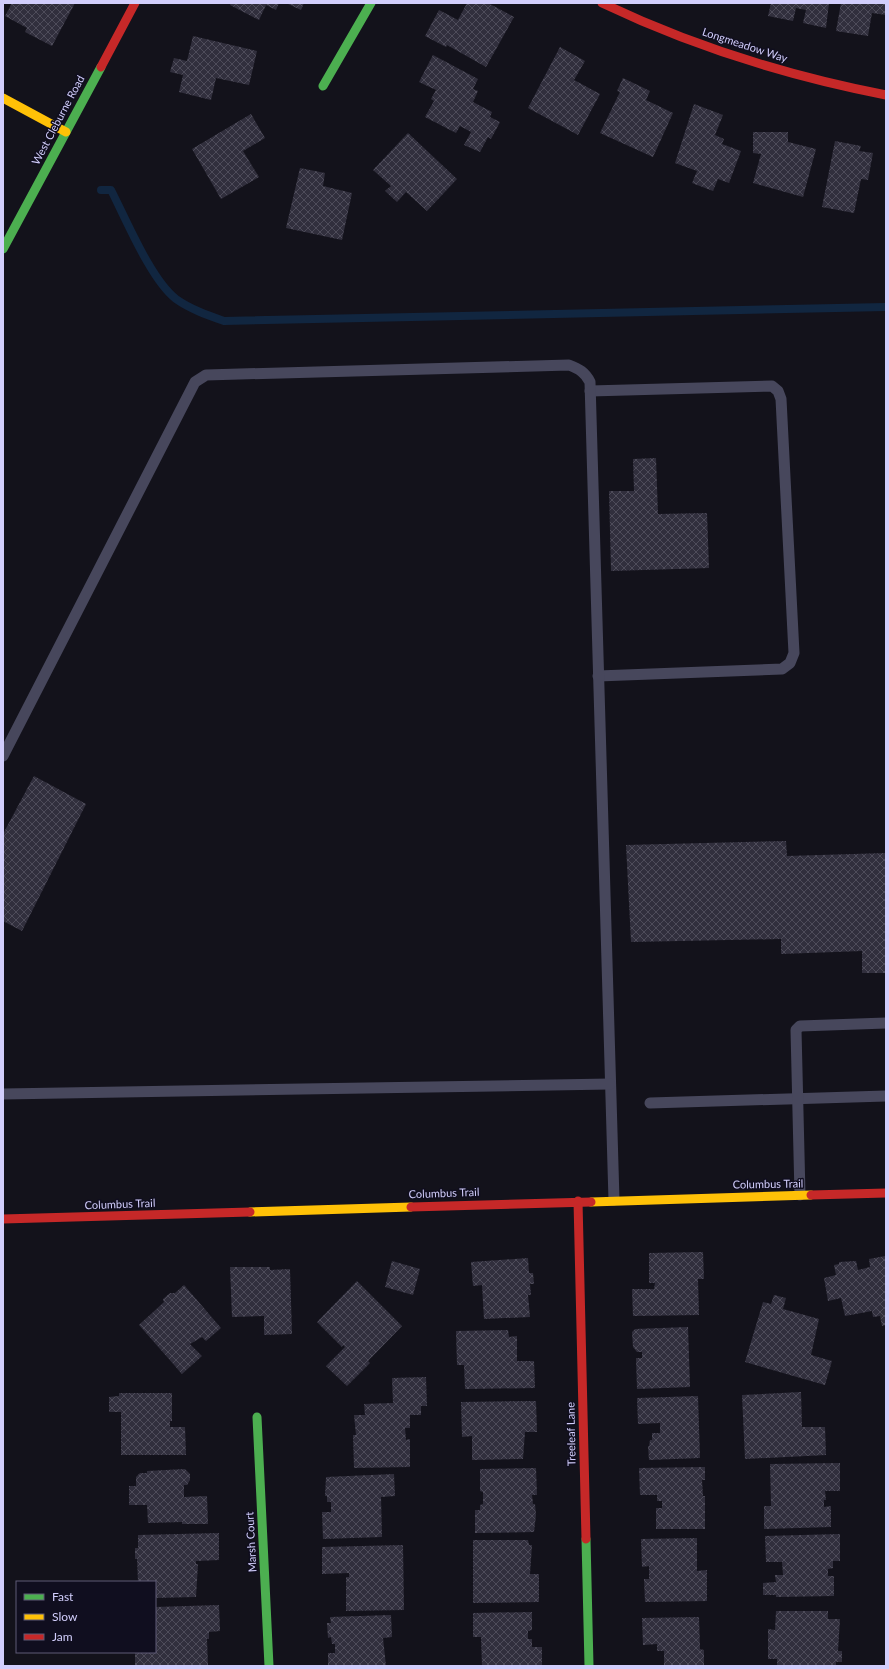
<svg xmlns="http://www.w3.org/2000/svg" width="889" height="1669" font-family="Lato,sans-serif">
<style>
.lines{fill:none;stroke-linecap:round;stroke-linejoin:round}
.stream{stroke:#112640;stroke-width:8}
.building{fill:url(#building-cross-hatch)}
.lane{stroke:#47475c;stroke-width:11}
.fast{stroke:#4caf50;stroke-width:9}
.slow{stroke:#ffc107;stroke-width:9}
.jam{stroke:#c62828;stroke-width:9}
.labels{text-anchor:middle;stroke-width:3;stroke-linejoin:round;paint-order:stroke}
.street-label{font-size:11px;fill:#d2cefc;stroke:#100e1f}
</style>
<defs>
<pattern id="building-cross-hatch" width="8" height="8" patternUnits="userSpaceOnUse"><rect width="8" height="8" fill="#312f3d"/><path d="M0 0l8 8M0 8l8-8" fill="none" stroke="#4e4c5a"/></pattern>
</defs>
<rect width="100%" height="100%" fill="#13121b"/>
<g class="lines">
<path class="stream" d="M101,190H111C126,219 151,280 176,299C190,309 207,315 224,321L886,307"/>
</g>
<g class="building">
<polygon points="12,3 75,3 52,46 25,32 27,28 5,16"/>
<polygon points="231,3 279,3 276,10 266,5 259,20 230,5"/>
<polygon points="286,3 304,3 301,10"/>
<polygon points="467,3 488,3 514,17 486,67 447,45 446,47 425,36 439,10 458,20"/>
<polygon points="771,3 829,3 826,28 803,23 806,10 796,8 793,21 768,16"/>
<polygon points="841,3 886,3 886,15 872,13 868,36 836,31"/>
<polygon points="193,36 257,51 249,85 216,78 211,100 179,92 183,75 170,72 174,58 187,61"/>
<polygon points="560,47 585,61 574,80 600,94 578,135 528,108"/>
<polygon points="433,55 478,79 473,89 478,91 473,102 492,112 490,117 500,122 491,139 488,137 480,152 464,145 471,132 460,126 456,133 425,117 434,101 431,99 436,90 419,82"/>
<polygon points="623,78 650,91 646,100 673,113 653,157 600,133 620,92 617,91"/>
<polygon points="694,104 723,115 715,135 724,139 722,144 741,151 729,183 718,179 713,191 692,183 697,171 675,163"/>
<polygon points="251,114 265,138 243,151 259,177 221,199 192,149"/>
<polygon points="753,132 788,132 788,142 816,149 803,197 753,183 761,154 753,153"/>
<polygon points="408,133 457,179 427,211 406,192 397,202 385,191 391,186 373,170"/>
<polygon points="835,141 861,146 859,151 873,153 868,180 861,179 854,213 822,207"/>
<polygon points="300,168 325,173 323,186 352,193 342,240 286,228"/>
<polygon points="656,458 658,514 707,513 709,568 611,571 609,491 634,491 633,459"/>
<polygon points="34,776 86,804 22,931 3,921 3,834"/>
<polygon points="786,841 787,856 886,853 886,973 862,973 862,951 781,954 781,939 631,942 626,845"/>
<polygon points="703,1252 704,1279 698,1279 699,1315 633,1316 632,1289 654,1289 655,1283 649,1283 649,1253"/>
<polygon points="885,1256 886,1325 882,1326 880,1316 873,1317 872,1311 845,1316 841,1298 828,1301 824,1278 836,1275 834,1265 839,1264 839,1262 856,1261 858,1270 870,1267 869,1259"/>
<polygon points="528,1258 529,1273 533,1273 534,1284 530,1284 531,1295 528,1295 530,1317 484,1319 482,1285 473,1286 471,1262"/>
<polygon points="392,1261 420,1269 413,1295 385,1287"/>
<polygon points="230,1267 270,1267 270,1270 290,1269 292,1334 264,1335 264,1316 232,1317"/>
<polygon points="357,1281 402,1326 368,1361 370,1363 347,1386 326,1366 345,1347 343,1345 342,1347 317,1322"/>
<polygon points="184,1285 221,1328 206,1341 202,1337 190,1344 202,1356 182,1374 139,1325 164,1302 163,1299 170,1293 175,1293"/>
<polygon points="774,1295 786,1298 783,1309 819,1319 811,1355 832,1361 825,1385 745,1362 763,1302 771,1304"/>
<polygon points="688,1327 690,1387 637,1389 636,1358 642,1358 642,1352 637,1352 633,1347 632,1332 635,1329"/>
<polygon points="508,1330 509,1337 517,1336 517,1361 534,1361 535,1388 465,1389 464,1365 457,1365 456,1331"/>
<polygon points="426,1377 427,1406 421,1406 421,1415 410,1415 410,1428 405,1428 406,1440 410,1439 410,1467 354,1468 353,1435 356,1435 354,1415 365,1415 364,1404 393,1403 392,1378"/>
<polygon points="801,1392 802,1427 825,1427 826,1455 745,1459 742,1395"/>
<polygon points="119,1393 172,1393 172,1421 170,1421 170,1427 185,1427 186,1455 121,1455 121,1412 109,1412 109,1397 119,1396"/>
<polygon points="698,1396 700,1458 649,1460 648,1446 649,1446 650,1440 652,1440 652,1433 660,1433 660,1423 638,1424 637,1398"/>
<polygon points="536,1401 537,1432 525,1432 523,1459 472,1460 472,1436 462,1437 461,1402"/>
<polygon points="840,1463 840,1491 825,1491 826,1500 824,1500 824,1507 831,1506 831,1527 764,1529 764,1506 771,1506 770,1464"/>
<polygon points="705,1467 705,1480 702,1480 703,1496 705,1496 705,1529 656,1529 656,1508 662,1508 662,1501 657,1501 657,1495 640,1495 639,1468"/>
<polygon points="536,1468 537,1495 532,1495 533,1504 535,1504 536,1515 534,1532 475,1533 475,1510 480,1510 480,1505 483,1504 483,1492 480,1491 480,1469"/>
<polygon points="185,1469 190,1474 190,1480 187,1485 184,1485 184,1497 207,1496 208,1524 182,1524 182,1522 148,1523 147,1505 129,1505 129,1486 136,1486 136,1477 140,1473 147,1473 147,1471"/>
<polygon points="394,1474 395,1496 381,1497 382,1537 323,1539 322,1512 331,1512 331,1502 327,1502 327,1496 325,1496 326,1477"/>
<polygon points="219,1533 219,1560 196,1561 196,1564 198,1564 196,1597 155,1598 155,1582 138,1582 137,1559 135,1559 135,1548 138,1548 138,1535"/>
<polygon points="840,1534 840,1561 833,1561 833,1568 828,1569 828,1576 834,1576 834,1596 776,1597 776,1595 763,1595 763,1583 776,1582 775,1575 783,1575 782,1562 766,1562 765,1536"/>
<polygon points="697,1538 697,1571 707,1570 707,1601 645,1602 644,1579 649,1579 649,1566 642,1567 641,1539"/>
<polygon points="473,1540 528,1540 529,1545 532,1545 530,1574 539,1574 539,1602 473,1603"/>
<polygon points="403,1545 404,1610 346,1611 346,1577 349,1577 349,1573 322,1574 322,1547"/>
<polygon points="219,1605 220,1631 209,1632 209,1639 207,1639 208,1666 135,1666 135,1652 155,1652 155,1607"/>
<polygon points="776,1611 828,1611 828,1619 840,1619 838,1651 842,1651 842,1662 836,1662 836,1666 777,1666 777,1659 768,1659 768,1629 775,1630"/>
<polygon points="532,1612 532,1630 528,1631 528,1639 532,1639 532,1647 542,1647 542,1666 482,1666 481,1637 473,1637 473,1613"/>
<polygon points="391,1615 392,1637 383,1638 386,1666 328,1666 328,1653 335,1653 335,1644 332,1644 331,1637 328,1638 327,1623 331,1623 330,1617"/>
<polygon points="699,1617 700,1649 704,1650 704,1665 664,1666 664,1651 657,1651 657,1644 643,1645 642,1618"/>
</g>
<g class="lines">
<g class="lane">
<polyline points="590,391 772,386 778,391 781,399 794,653 790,663 782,669 598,676"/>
<path d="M3,756L195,382L206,375L569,365C579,369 585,372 590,382L614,1200"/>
<polyline points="3,1094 610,1084"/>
<polyline points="650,1103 886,1096"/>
<polyline points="800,1195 796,1030 800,1026 886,1023"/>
</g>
<g class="fast">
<polyline points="323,86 371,3"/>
<polyline points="3,249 101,67"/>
<polyline points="257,1417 269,1666"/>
<polyline points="586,1539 589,1666"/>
</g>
<g class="slow">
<polyline points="3,98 66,132"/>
<polyline points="591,1202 811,1195"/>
<polyline points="250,1212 411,1207"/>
</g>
<g class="jam">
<path d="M602,3C692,46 788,76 886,95"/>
<polyline points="101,67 135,3"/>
<polyline points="811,1195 886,1193"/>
<polyline points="578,1201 586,1539"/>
<polyline points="411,1207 591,1202"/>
<polyline points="3,1219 250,1212"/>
</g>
</g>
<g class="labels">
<g class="street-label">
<text transform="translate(745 45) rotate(18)" y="4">Longmeadow Way</text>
<text transform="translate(58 120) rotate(-62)" y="4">West Cleburne Road</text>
<text transform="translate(768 1184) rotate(-1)" y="4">Columbus Trail</text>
<text transform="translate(444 1193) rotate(-2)" y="4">Columbus Trail</text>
<text transform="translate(120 1204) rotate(-2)" y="4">Columbus Trail</text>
<text transform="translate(571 1434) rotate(-91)" y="4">Treeleaf Lane</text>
<text transform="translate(251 1542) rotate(-93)" y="4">Marsh Court</text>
</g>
</g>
<rect width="889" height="1669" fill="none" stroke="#d2cefc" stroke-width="8"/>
<rect x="16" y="1581" width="140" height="72" fill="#100e1f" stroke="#5e5b77"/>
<rect x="24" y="1594" width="20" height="6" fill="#4caf50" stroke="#5e5b77"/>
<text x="52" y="1601" font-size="12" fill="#d2cefc">Fast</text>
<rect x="24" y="1614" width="20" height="6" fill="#ffc107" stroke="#5e5b77"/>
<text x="52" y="1621" font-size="12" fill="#d2cefc">Slow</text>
<rect x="24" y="1634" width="20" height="6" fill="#c62828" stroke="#5e5b77"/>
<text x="52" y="1641" font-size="12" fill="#d2cefc">Jam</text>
</svg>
